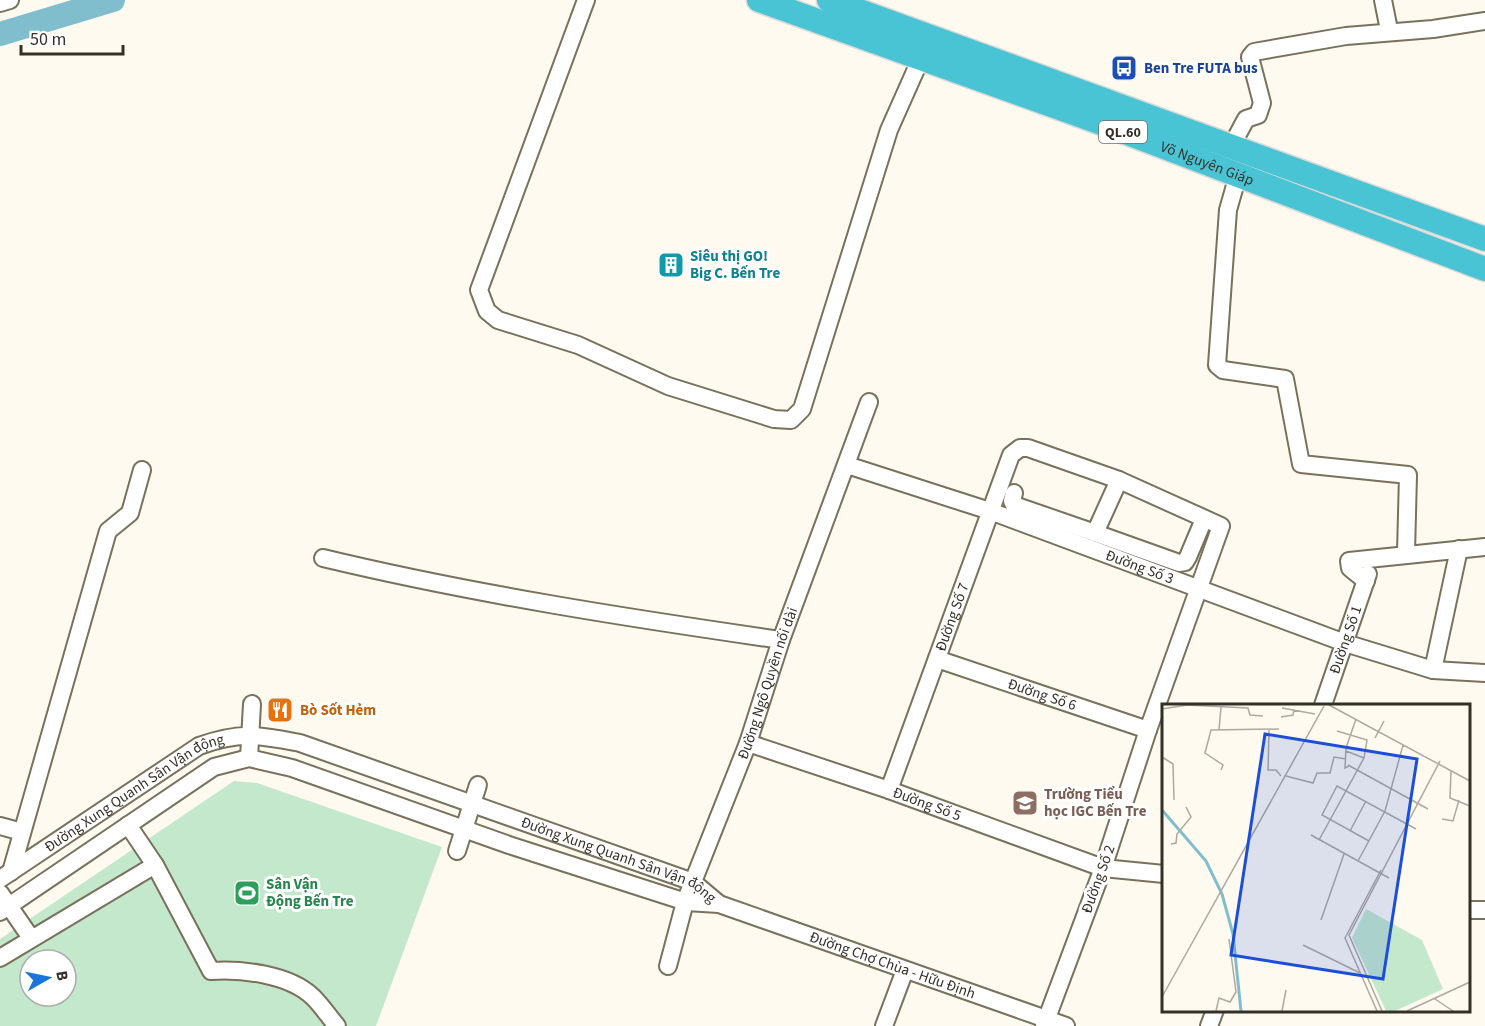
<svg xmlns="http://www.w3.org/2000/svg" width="1485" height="1026" font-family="'Source Sans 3',sans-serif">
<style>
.green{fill:#c4e8cb;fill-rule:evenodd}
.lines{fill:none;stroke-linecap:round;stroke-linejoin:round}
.river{stroke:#81becd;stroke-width:24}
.minor-casing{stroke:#79715b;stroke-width:20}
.highway-casing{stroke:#dadad8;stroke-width:27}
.minor{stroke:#fff;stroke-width:16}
.highway{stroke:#49c4d5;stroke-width:24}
.labels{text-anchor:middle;stroke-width:6;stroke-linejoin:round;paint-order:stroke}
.shield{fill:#fff;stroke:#716e68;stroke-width:1.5}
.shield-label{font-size:14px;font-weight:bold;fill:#343027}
.transit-label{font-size:15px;font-weight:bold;fill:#164399;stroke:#fff;text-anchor:start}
.street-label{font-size:15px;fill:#343027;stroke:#fff}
.culture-label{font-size:15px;font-weight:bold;fill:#0d838f;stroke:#fff;text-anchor:start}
.food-label{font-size:15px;font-weight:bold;fill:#c56008;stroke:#fff;text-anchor:start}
.education-label{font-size:15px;font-weight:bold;fill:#785e54;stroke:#fff;text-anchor:start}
.leisure-label{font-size:15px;font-weight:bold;fill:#27864d;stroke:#fff;text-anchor:start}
.inset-river{fill:none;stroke:#81becd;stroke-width:3}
.inset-road{fill:none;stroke:#ada9a0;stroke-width:1.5}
.view{fill:#1d4ed8;fill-opacity:0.15;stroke:#1d4ed8;stroke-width:3}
.inset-edge{fill:none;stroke:#343027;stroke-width:3}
</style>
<rect width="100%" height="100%" fill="#fefaf0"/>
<path class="green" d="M234,781L257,783L442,847L376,1026H0V939ZM30,960H66V996H30Z"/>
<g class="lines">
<polyline class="river" points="0,34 113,0"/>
<g class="minor-casing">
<g id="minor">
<polyline points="586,0 479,290 487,311 498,320 578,345 668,386 774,419 791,420 802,409 889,130 921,58"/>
<polyline points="1383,0 1389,30"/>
<polyline points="0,3 10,0"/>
<polyline points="1231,147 1246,119 1258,115 1262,103 1250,57 1254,52 1346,36 1433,29 1485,21"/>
<polyline points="1238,175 1228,210 1217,365 1223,370 1285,379 1301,464 1408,475 1406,553"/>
<path id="s1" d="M847,465L990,511L1345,643L1433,670L1485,673"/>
<polyline points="1119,480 1095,533 1179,563 1185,562 1188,557 1204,519"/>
<polyline points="1014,493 1012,501 1014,505 1095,533"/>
<path d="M323,558C473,594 628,618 781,640"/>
<polyline points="1366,581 1350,568 1349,561 1485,547"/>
<path id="s2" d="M937,659L1148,730"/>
<polyline points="1433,670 1459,549"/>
<path id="s3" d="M1323,705L1368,574"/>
<path id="s4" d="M748,743L889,790L1103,868L1164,874"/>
<polyline points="249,758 252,704"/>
<path id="s5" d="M889,790L1011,455L1020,448H1028L1119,480L1221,526L1148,730L1103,868L1044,1026"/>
<path d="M128,825L155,865L211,971C242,969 289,974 313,997C322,1006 329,1017 337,1026"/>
<polyline points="0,826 22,832"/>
<polyline points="457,851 478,785"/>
<polyline points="11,872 108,531 130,513 142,470"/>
<path id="s6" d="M0,879L199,746C241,731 257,735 300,743L693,882L719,904"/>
<polyline points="0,893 31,938"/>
<polyline points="1468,910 1485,910"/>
<path id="s7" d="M0,912L214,767L249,758L292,768L509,845L686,902L719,904L1066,1026"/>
<polyline points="0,958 155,865"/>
<path id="s8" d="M668,966L685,902L748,743L781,640L869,402"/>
<polyline points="884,1026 905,970"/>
<polyline points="1209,1026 1215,1010"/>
</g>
</g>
<g class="highway-casing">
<g id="highway">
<path id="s9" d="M759,0L1096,121L1485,269"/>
<polyline points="829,0 1485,239"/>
</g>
</g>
<use href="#minor" class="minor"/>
<use href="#highway" class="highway"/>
</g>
<defs>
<g id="bus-square" transform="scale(1.35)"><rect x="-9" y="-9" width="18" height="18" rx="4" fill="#1a4fb4" stroke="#fff"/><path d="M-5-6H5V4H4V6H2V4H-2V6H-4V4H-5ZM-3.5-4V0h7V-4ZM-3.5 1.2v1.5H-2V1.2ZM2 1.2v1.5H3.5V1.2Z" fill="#fff"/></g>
<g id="building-square" transform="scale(1.35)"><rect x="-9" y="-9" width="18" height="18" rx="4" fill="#0f9aa8" stroke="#fff"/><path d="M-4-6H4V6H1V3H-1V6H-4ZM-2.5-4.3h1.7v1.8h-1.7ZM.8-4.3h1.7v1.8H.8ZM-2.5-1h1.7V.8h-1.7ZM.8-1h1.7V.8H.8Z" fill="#fff"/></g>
<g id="restaurant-square" transform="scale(1.35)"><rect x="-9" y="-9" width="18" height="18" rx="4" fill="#e8710a" stroke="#fff"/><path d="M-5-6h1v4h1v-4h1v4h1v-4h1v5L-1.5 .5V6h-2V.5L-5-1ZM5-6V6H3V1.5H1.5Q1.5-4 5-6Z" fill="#fff"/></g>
<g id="school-square" transform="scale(1.35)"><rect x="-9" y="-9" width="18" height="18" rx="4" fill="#8d6e63" stroke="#fff"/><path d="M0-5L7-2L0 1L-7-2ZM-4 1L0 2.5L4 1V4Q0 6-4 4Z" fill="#fff"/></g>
<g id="stadium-square" transform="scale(1.35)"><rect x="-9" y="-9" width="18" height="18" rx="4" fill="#2e9e5b" stroke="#fff"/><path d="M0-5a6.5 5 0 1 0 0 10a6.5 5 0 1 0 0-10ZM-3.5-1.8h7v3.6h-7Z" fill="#fff"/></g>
</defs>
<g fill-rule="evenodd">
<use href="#bus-square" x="1124" y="68"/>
<use href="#building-square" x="671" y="265"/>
<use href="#restaurant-square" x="280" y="710"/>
<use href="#school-square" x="1025" y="803"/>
<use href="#stadium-square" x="247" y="893"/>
</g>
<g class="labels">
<rect class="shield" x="1099" y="121" width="48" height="22" rx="4.5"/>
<g class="shield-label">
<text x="1123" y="137">QL.60</text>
</g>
<g class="transit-label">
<text x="1144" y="73">Ben Tre FUTA bus</text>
</g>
<g class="street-label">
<text dy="5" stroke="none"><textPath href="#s9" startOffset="477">Võ Nguyên Giáp</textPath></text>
<text dy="5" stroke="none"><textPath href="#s1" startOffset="310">Đường Số 3</textPath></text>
<text dy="5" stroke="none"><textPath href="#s5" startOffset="184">Đường Số 7</textPath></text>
<text dy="5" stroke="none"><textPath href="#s3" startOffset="69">Đường Số 1</textPath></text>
<text dy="5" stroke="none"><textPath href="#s8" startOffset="300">Đường Ngô Quyền nối dài</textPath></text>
<text dy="5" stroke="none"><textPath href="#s2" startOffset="111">Đường Số 6</textPath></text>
<text dy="5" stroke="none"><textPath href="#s6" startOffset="160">Đường Xung Quanh Sân Vận động</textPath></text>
<text dy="5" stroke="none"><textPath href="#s4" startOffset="189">Đường Số 5</textPath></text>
<text dy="5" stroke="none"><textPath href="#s6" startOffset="682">Đường Xung Quanh Sân Vận động</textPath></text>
<text transform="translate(1098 879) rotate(-70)" y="5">Đường Số 2</text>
<text dy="5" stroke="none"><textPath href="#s7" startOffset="972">Đường Chợ Chùa - Hữu Định</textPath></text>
</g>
<g class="culture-label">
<text x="690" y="261">Siêu thị GO!<tspan x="690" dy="17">Big C. Bến Tre</tspan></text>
</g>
<g class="food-label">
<text x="300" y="715">Bò Sốt Hẻm</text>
</g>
<g class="education-label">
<text x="1044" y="799">Trường Tiểu<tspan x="1044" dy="17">học IGC Bến Tre</tspan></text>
</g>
<g class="leisure-label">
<text x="266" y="889">Sân Vận<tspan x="266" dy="17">Động Bến Tre</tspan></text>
</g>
</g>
<g transform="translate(1162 704)">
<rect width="308" height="308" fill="#fefaf0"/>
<path d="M204,205L260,236L281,285L233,307H224L190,234Z" fill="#c4e8cb"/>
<path class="inset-river" d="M0,106L44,157L60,190L71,230L79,307"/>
<path class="inset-road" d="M167,1L308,77M120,4L153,10M0,5L25,1L86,4L88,11L101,12M119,13L131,11L132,5M107,25L106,66H114L119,72M57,26L59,3M213,34L222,17M184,47L202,54M0,53L11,60L12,96M186,61L266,105M187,62L183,64L184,44L194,15M59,66L61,61L43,49L49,26L117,25M289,67L288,94L308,102M124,72L151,79L155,69H168L172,53L184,55M280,115L291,117L297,96M188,127L204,97M149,131L227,174M157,136L202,54L205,36L175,27M207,137L160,111L175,82L254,125M9,140L14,139L15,130L29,113L24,103M196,157L223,107L241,41M159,216L182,150M141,241L198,269M0,293L162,2M273,295L291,307M54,307L57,294L68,298L74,288L67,235M120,307L124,286M215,307L183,234L219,166M220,307L187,231L278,57M245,307L308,278"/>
<path class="view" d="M103,30L255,55L221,275L69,251Z"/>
<rect width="308" height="308" class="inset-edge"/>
</g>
<g transform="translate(48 978) rotate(81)"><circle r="28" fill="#ffffff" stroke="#aeaca9" stroke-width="1.5"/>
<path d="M0-4.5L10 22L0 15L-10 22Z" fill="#1a74dd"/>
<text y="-9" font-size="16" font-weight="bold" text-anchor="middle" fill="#343027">B</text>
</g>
<path d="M21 45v9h102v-9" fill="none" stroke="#343027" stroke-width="3"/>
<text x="30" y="45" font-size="18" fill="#343027" stroke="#ffffff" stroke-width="4.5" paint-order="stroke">50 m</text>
</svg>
